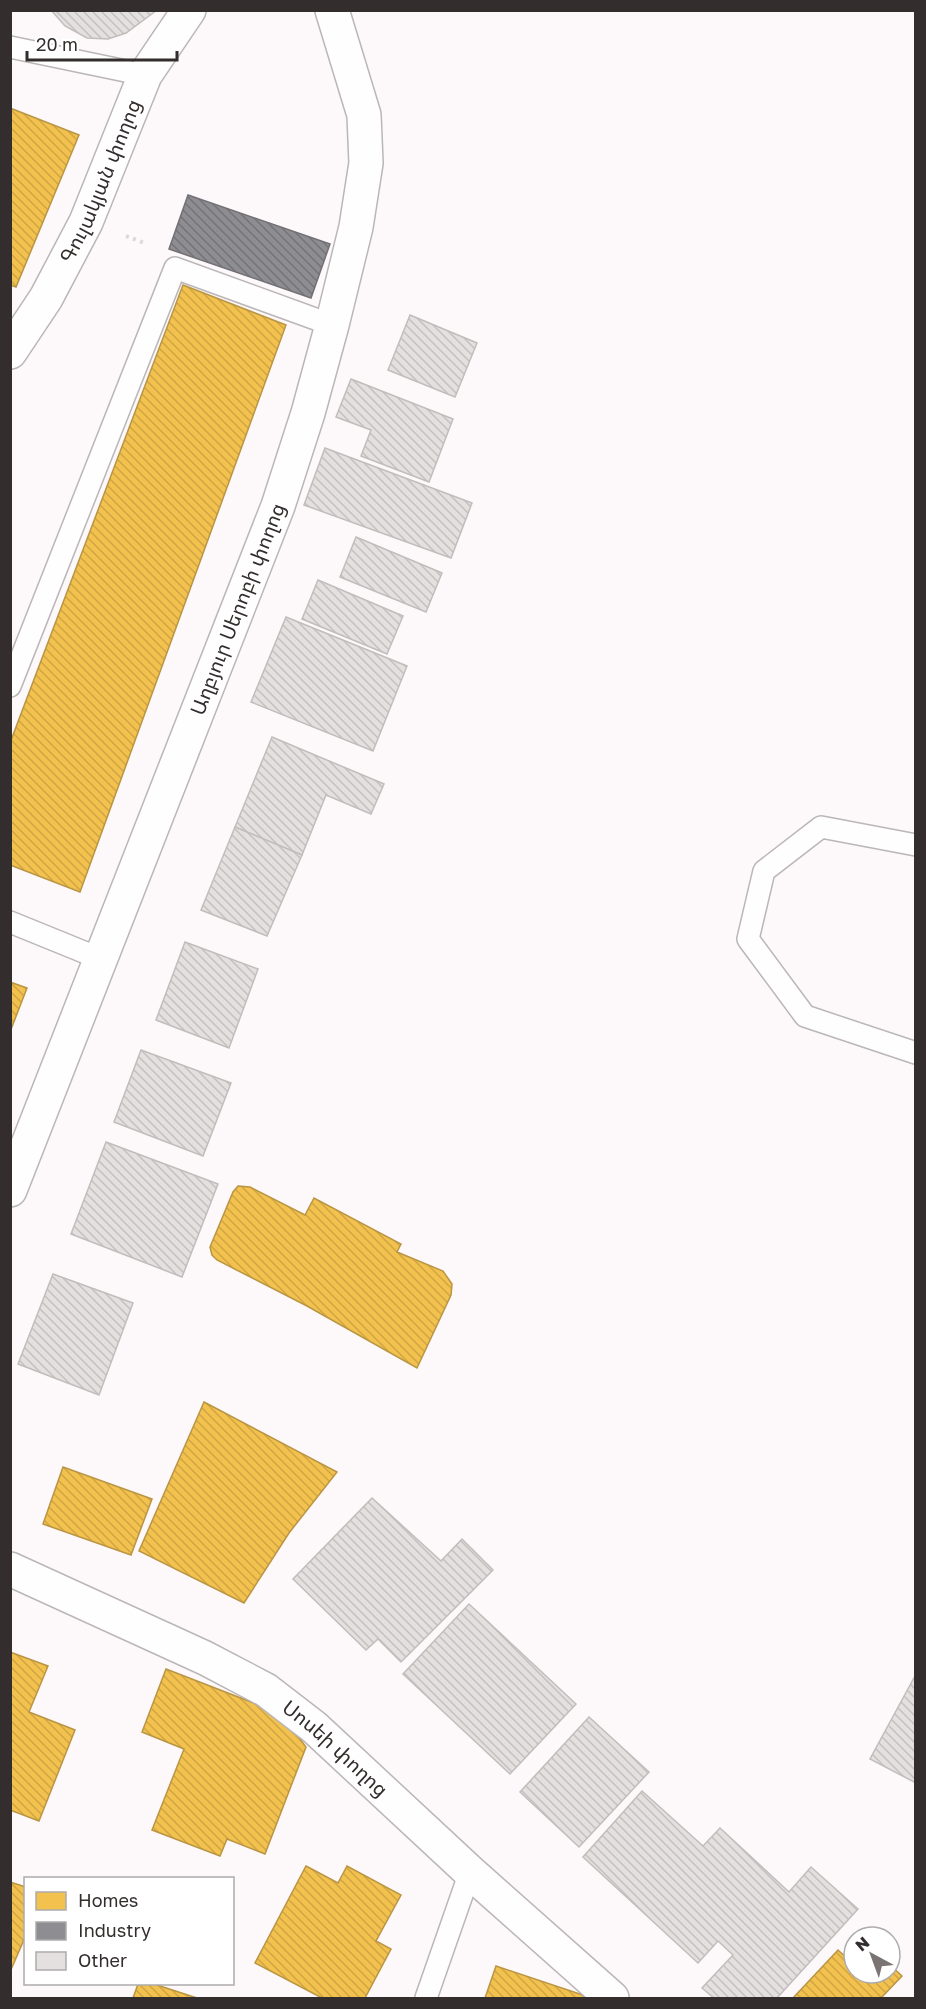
<svg xmlns="http://www.w3.org/2000/svg" width="926" height="2009" font-family="'Golos Text','Noto Sans Armenian',sans-serif">
<style>
.homes{fill:url(#homes-back-hatch);stroke:#b99544;stroke-width:1.5}
.industry{fill:url(#industry-back-hatch);stroke:#727074;stroke-width:1.5}
.building{fill:url(#building-back-hatch);stroke:#c2bdbc;stroke-width:1.5}
.lines{fill:none;stroke-linecap:round;stroke-linejoin:round}
.service-casing{stroke:#bbb6b7;stroke-width:24}
.minor-casing{stroke:#bbb6b7;stroke-width:36}
.tertiary-casing{stroke:#bbb6b7;stroke-width:36}
.path{stroke:#dad9da;stroke-width:4;stroke-dasharray:3 4.5;stroke-linecap:butt}
.service{stroke:#fffefe;stroke-width:21}
.minor{stroke:#fffefe;stroke-width:33}
.tertiary{stroke:#fffefe;stroke-width:33}
.labels{text-anchor:middle;stroke-width:6;stroke-linejoin:round;paint-order:stroke}
.street-label{font-size:20px;fill:#332d2d;stroke:#fff}
</style>
<defs>
<pattern id="homes-back-hatch" width="6" height="6" patternUnits="userSpaceOnUse" patternTransform="scale(1.5)"><rect width="6" height="6" fill="#f2c14e"/><path d="M-1 5l2 2M0 0l6 6M5-1l2 2" fill="none" stroke="#d0a644"/></pattern>
<pattern id="industry-back-hatch" width="6" height="6" patternUnits="userSpaceOnUse" patternTransform="scale(1.5)"><rect width="6" height="6" fill="#8d8d92"/><path d="M-1 5l2 2M0 0l6 6M5-1l2 2" fill="none" stroke="#747478"/></pattern>
<pattern id="building-back-hatch" width="6" height="6" patternUnits="userSpaceOnUse" patternTransform="scale(1.5)"><rect width="6" height="6" fill="#e5e0e0"/><path d="M-1 5l2 2M0 0l6 6M5-1l2 2" fill="none" stroke="#c5c0c0"/></pattern>
</defs>
<rect width="100%" height="100%" fill="#fdf8f9"/>
<g class="homes">
<polygon points="10,108 79,135 16,287 10,285"/>
<polygon points="183,285 286,325 80,892 10,865 10,743"/>
<polygon points="10,982 27,988 10,1032"/>
<polygon points="238,1186 250,1187 305,1215 314,1198 401,1244 397,1252 443,1271 452,1284 451,1295 417,1368 307,1306 217,1260 212,1255 210,1247 233,1192"/>
<polygon points="204,1402 337,1472 289,1533 244,1603 139,1551"/>
<polygon points="63,1467 152,1499 131,1555 43,1524"/>
<polygon points="10,1652 48,1666 29,1712 75,1730 39,1821 10,1810"/>
<polygon points="166,1669 282,1714 306,1747 265,1854 227,1839 220,1856 152,1830 184,1749 142,1732"/>
<polygon points="306,1866 338,1883 347,1866 401,1895 376,1941 391,1949 365,1998 322,1998 255,1963"/>
<polygon points="10,1882 26,1887 26,1935 10,1972"/>
<polygon points="838,1950 849,1960 854,1954 854,1973 890,1973 890,1965 902,1976 881,1998 793,1998"/>
<polygon points="496,1966 586,1996 586,1998 485,1998"/>
<polygon points="138,1984 154,1984 197,1998 133,1998"/>
</g>
<polygon class="industry" points="188,195 330,244 311,298 169,249"/>
<g class="building">
<polygon points="51,10 157,10 126,33 108,39 87,38 65,26"/>
<polygon points="410,315 477,343 455,397 388,370"/>
<polygon points="351,379 453,419 429,482 361,456 371,430 336,417"/>
<polygon points="325,448 472,503 451,558 304,505"/>
<polygon points="356,537 442,573 426,612 340,577"/>
<polygon points="318,580 403,616 387,654 302,619"/>
<polygon points="286,617 407,666 373,751 251,702"/>
<polygon points="272,737 384,784 371,814 326,795 302,855 235,827"/>
<polygon points="235,827 302,855 267,936 201,910"/>
<polygon points="185,942 258,969 229,1048 156,1020"/>
<polygon points="141,1050 231,1083 203,1156 114,1122"/>
<polygon points="106,1142 218,1184 182,1277 71,1234"/>
<polygon points="53,1274 133,1303 99,1395 18,1364"/>
<polygon points="372,1498 441,1561 462,1539 493,1570 401,1662 378,1639 366,1650 293,1579"/>
<polygon points="469,1604 576,1704 510,1774 403,1674"/>
<polygon points="916,1674 916,1783 870,1759"/>
<polygon points="589,1717 649,1772 579,1847 520,1792"/>
<polygon points="642,1791 703,1846 720,1828 789,1892 811,1867 858,1909 777,1998 714,1998 702,1988 733,1955 718,1941 698,1963 583,1857"/>
</g>
<g class="lines">
<g class="service-casing">
<g id="service">
<polyline points="10,47 145,75"/>
<polyline points="10,686 175,268 332,325"/>
<polyline points="916,845 821,827 764,871 748,939 805,1016 916,1053"/>
<polyline points="10,922 101,959"/>
<polyline points="426,1998 470,1872"/>
</g>
</g>
<g class="minor-casing">
<g id="minor">
<path id="s1" d="M10,352L46,298L86,222L145,75L189,10"/>
<path id="s2" d="M10,1569L205,1658L266,1690L314,1727L470,1872L612,1998"/>
</g>
</g>
<g class="tertiary-casing">
<g id="tertiary">
<path id="s3" d="M10,1190L278,506L308,413L332,325L356,227L366,163L364,115L332,10"/>
</g>
</g>
<polyline class="path" points="126,236 147,244"/>
<use href="#service" class="service"/>
<use href="#minor" class="minor"/>
<use href="#tertiary" class="tertiary"/>
</g>
<g class="labels">
<g class="street-label">
<text dy="7" stroke="none"><textPath href="#s1" startOffset="194">Գուլակյան փողոց</textPath></text>
<text dy="7" stroke="none"><textPath href="#s3" startOffset="624">Աղբյուր Սերոբի փողոց</textPath></text>
<text dy="7" stroke="none"><textPath href="#s2" startOffset="374">Սոսեի փողոց</textPath></text>
</g>
</g>
<rect width="926" height="2009" fill="none" stroke="#332d2d" stroke-width="24"/>
<rect x="24" y="1877" width="210" height="108" fill="#ffffff" stroke="#adabab" stroke-width="1.5"/>
<rect x="36" y="1892" width="30" height="18" fill="#f2c14e" stroke="#adabab" stroke-width="1.5"/>
<text x="78" y="1907" font-size="18" fill="#332d2d">Homes</text>
<rect x="36" y="1922" width="30" height="18" fill="#8d8d92" stroke="#adabab" stroke-width="1.5"/>
<text x="78" y="1937" font-size="18" fill="#332d2d">Industry</text>
<rect x="36" y="1952" width="30" height="18" fill="#e5e0e0" stroke="#adabab" stroke-width="1.5"/>
<text x="78" y="1967" font-size="18" fill="#332d2d">Other</text>
<g transform="translate(872 1955) rotate(319)"><circle r="28" fill="#ffffff" stroke="#adabab" stroke-width="1.5"/>
<path d="M0-4.5L10 22L0 15L-10 22Z" fill="#7a7474"/>
<text y="-9" font-size="16" font-weight="bold" text-anchor="middle" fill="#332d2d">N</text>
</g>
<path d="M27 51v9h150v-9" fill="none" stroke="#332d2d" stroke-width="3"/>
<text x="36" y="51" font-size="18" fill="#332d2d" stroke="#ffffff" stroke-width="4.5" paint-order="stroke">20 m</text>
</svg>
